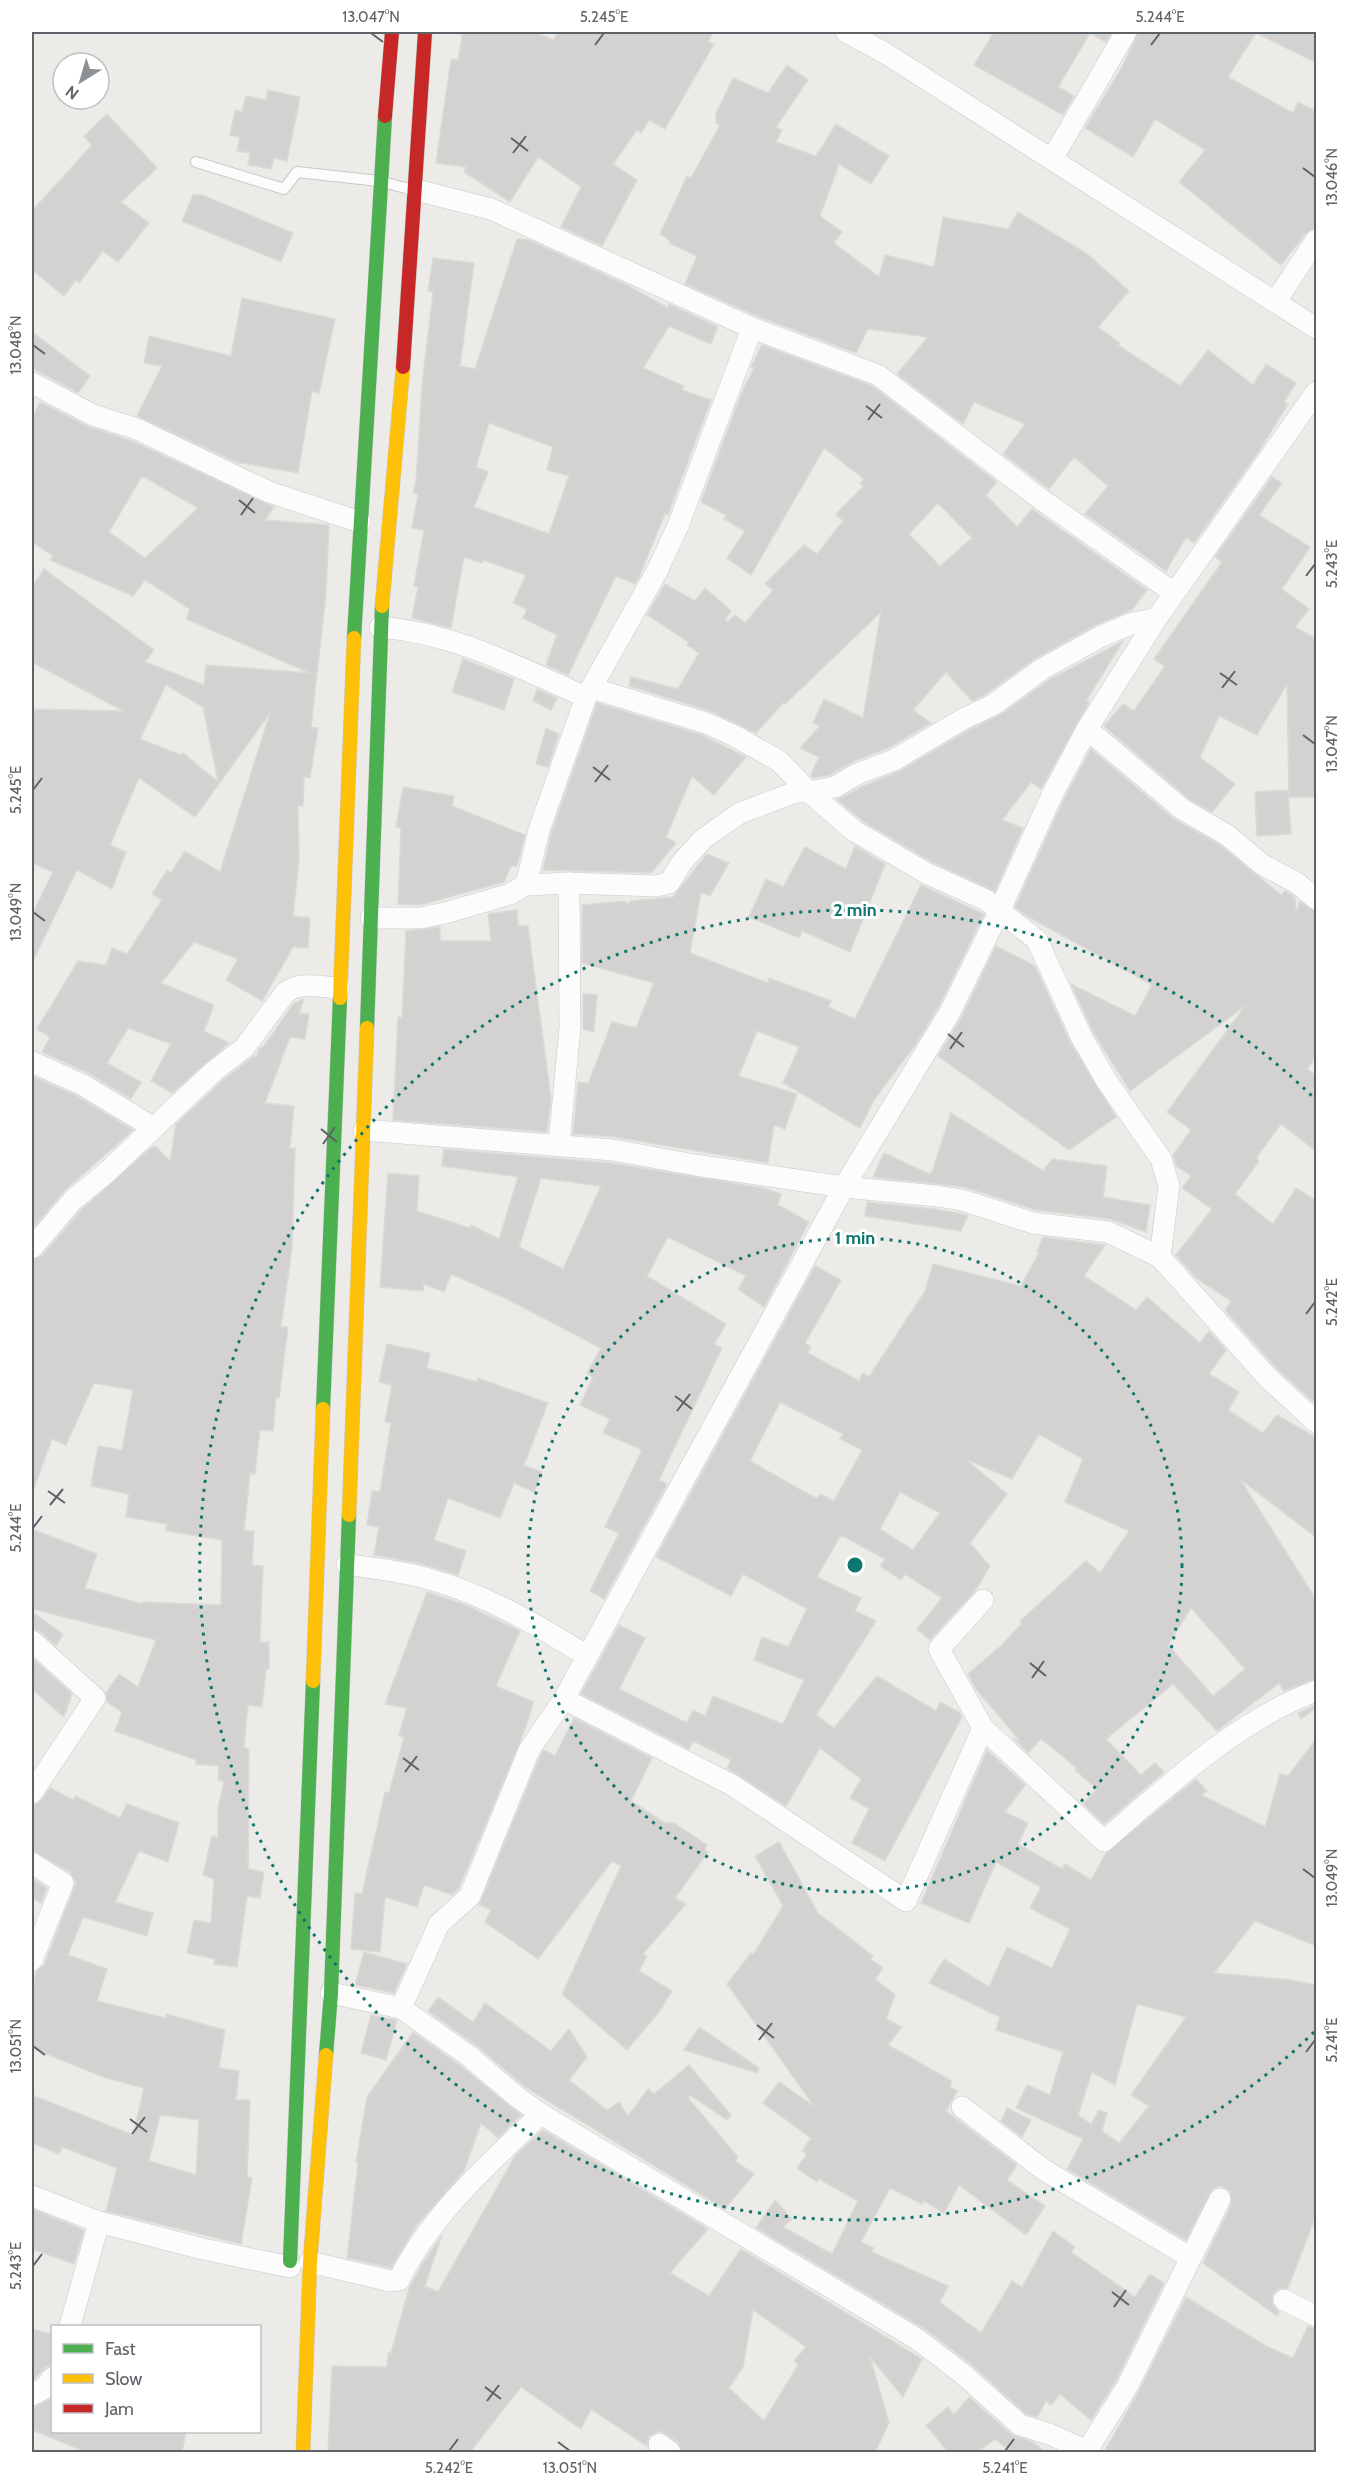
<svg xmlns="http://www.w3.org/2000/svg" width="1348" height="2484" font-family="Cabin,sans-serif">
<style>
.building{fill:#d4d2d1;stroke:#dcdad7;stroke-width:1.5;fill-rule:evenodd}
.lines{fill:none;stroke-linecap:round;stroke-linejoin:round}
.lane-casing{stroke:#c9c9c8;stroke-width:12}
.street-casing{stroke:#c9c9c8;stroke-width:22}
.fast-casing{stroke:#c7c8c7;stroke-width:15}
.slow-casing{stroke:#c7c8c7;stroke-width:15}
.jam-casing{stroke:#c7c8c7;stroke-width:15}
.lane{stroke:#fcfcfc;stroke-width:10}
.street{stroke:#fcfcfc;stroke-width:21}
.fast{stroke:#4caf50;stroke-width:14}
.slow{stroke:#ffc107;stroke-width:14}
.jam{stroke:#c62828;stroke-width:14}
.ticks{fill:none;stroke:#5d6266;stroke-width:2}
.ring{fill:none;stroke:#0f766e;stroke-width:3;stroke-dasharray:3 6}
.centre{fill:#0f766e;stroke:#fff;stroke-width:3}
.ring-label{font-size:18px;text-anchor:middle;font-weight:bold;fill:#0f766e;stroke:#fff;stroke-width:6;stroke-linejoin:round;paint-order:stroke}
.neatline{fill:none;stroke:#5d6266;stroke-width:2}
.ticks-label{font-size:15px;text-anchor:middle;fill:#5d6266}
</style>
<rect width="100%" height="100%" fill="#edebe8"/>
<g class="building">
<polygon points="463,32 535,32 554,40 557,32 713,32 708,42 714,44 665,129 649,120 641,133 637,130 613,164 637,180 602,246 561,227 581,187 538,157 510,202 464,172 466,167 436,163 451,59 458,60"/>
<polygon points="994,32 1112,32 1106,42 1090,33 1058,87 1074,96 1063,115 974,65"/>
<polygon points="1139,32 1317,32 1317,63 1256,33 1228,77 1293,113 1298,102 1317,111 1317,227 1306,233 1281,265 1179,182 1205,150 1155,119 1133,157 1085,128 1121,69"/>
<polygon points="787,65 808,80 776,127 782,130 776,142 816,156 836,124 889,156 871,184 839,164 820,216 842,232 834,243 879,277 885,255 934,267 943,217 1008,229 1018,212 1086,253 1129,291 1098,327 1120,343 1118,345 1180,386 1208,350 1253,385 1266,364 1296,383 1284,402 1288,404 1259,451 1194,543 1186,537 1166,571 1085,514 1108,486 1074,457 1049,489 1003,454 1025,424 974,402 963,424 897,374 928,337 868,329 856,353 757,316 685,284 697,256 669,243 670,241 660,234 687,176 691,178 720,125 716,123 716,114 733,78 768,93"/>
<polygon points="268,90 300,97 287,161 274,158 271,169 248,165 250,153 237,151 240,137 230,135 235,110 242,112 246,96 266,100"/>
<polygon points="107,114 157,168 121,202 149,223 118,262 103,251 79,283 76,280 64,296 32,270 32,211 92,145 84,136"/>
<polygon points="193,195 202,195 293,233 281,262 182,221"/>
<path d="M517,239L529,240L629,286L668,308L669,304L718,327L711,344L669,326L643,368L684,386L682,390L711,400L668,515L665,514L639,577L635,584L616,576L568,675L546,665L557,635L523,618L527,609L513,603L526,575L483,560L482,563L464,557L451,628L412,618L418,587L414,586L424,530L412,528L418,494L413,493L416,481L422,385L433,292L428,291L433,258L474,263L460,366L475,369ZM489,423L553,447L547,470L569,476L549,534L474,507L488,472L476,467Z"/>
<polygon points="242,298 335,319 319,393 312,391 298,473 236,462 137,416 162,366 144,363 149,336 231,356"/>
<polygon points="32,332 90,376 78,393 32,368"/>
<path d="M762,345L872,386L997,482L986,495L1017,527L1032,509L1147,590L1132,610L1094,626L1036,658L986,694L972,701L946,672L913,710L931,723L888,748L852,762L830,775L813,778L811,775L819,757L800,748L820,726L813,723L824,699L863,718L881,612L785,704L784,702L756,733L710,711L629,686L631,677L678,689L699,653L687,645L689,642L647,615L665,584L695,601L705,588L731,611L725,620L727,622L735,615L745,623L773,590L765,584L804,545L817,554L843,521L836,514L863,487L860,483L864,479L824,448L751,575L727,558L745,531L724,519L726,515L701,502L742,392L754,368L751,367ZM938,503L972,538L940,566L909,534Z"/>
<path d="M40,402L87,426L132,441L274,507L265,520L329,525L326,594L311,727L318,728L310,778L304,777L303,806H298L299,860L293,916L310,918L308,948L293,947L262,1001L226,980L238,959L194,942L161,983L214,1005L204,1031L229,1043L172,1093L151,1081L171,1044L128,1028L107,1063L141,1082L131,1099L88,1073L42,1052L50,1037L37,1029L78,961L106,965L112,948L127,954L162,900L152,894L167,870L171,873L185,851L220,872L270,713L195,817L139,778L110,845L126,852L112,889L77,870L32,963V915L53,872L32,863V709L123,711L32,662V587L44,569L154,650L145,662L204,685L206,665L310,673L186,619L190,609L145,580L133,596L50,560L53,556L32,542V419ZM142,476L198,508L145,558L109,532ZM166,685L203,707L218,782L183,753L181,755L140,739Z"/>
<polygon points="1272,477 1282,483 1259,515 1310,547 1282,589 1309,609 1295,627 1317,639 1317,797 1289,797 1287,684 1257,735 1219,716 1200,757 1235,784 1212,812 1189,799 1104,726 1123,704 1134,711 1165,666 1154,659 1222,562 1215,557"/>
<polygon points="1123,641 1086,701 1089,702 1041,789 1031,782 1002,820 1023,828 995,891 932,862 864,822 837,800 863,786 900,771 969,730 1000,715 1049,680"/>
<polygon points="463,659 514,679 504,710 452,692"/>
<polygon points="537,689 557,698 551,710 533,701"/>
<polygon points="597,703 702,735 746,757 714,795 692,776 666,837 676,843 651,873 543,870 551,834"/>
<polygon points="546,728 559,734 548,767 536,764"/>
<polygon points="1091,749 1174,819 1220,845 1281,895 1285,891 1290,894 1295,898 1296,913 1300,902 1317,911 1316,1057 1307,1069 1317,1076 1317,1152 1281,1124 1256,1158 1259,1161 1235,1194 1273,1224 1296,1188 1317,1201 1317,1405 1277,1369 1225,1310 1231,1301 1196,1278 1176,1255 1212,1209 1182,1188 1191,1176 1176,1166 1173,1155 1191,1130 1167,1112 1245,1006 1130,1091 1093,1032 1071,984 1135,1016 1152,985 1027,916 1015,907 1063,801"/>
<polygon points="403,787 454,796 452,806 525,835 517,866 511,866 504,882 420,905 398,904 401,828 396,827"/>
<polygon points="1288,790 1291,834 1257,836 1255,792"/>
<polygon points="855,846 885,864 850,952 802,931 799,938 749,917 766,879 783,887 805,847 846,869"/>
<polygon points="707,854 729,863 710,896 701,892 690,953 768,983 769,978 831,1001 828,1007 855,1019 921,885 984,914 939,1006 916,1044 874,1100 860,1128 783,1083 799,1047 757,1031 739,1076 797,1094 785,1129 774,1125 768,1163 615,1137 573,1134 578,1082 588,1084 612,1022 636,1028 654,983 582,963 582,905 625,901 627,904 631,901 673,897"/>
<polygon points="517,910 518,926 528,926 551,1098 547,1132 393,1120 398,1017 402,1018 406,931 440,927 440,941 491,941 488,914"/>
<polygon points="996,946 1035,966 1071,1044 1116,1117 1069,1150 938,1056 961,1018"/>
<polygon points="583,994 597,995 594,1032 583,1029"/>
<polygon points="304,999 299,1013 309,1014 305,1039 290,1037 265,1103 294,1106 290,1148 295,1148 292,1248 281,1327 288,1327 279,1398 276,1397 273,1431 260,1430 255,1474 250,1474 244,1531 254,1531 252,1565 263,1566 260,1642 269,1642 269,1669 266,1669 262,1707 248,1705 244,1748 249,1749 248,1869 264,1872 260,1898 247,1896 237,1967 214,1964 215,1959 187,1953 194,1920 211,1923 214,1879 203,1875 212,1836 218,1838 218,1808 224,1782 218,1780 219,1766 196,1764 196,1760 115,1731 122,1712 107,1702 106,1693 119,1674 138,1687 156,1640 32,1609 32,1529 97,1554 85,1588 142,1604 142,1602 221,1605 222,1540 166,1531 167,1524 126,1517 129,1494 91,1486 98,1446 122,1450 133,1390 94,1383 66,1445 52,1439 34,1488 32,1488 32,1260 42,1256 82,1209 152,1147 156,1147 170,1161 176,1124 222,1081 254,1056 257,1057 259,1049 264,1046 294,1003"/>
<polygon points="32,1076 77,1096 133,1130 65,1190 32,1229"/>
<polygon points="951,1113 1043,1171 1052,1159 1107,1166 1103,1197 1150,1205 1146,1232 1110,1219 1036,1210 964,1187 873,1177 884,1153 929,1174 932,1172"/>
<path d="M444,1149L611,1163L763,1188L781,1194L778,1205L809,1222L764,1307L738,1289L746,1276L668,1237L647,1276L726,1324L714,1344L722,1348L659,1480L667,1484L604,1599L590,1591L619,1533L605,1527L642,1450L603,1433L610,1419L580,1405L593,1377L587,1373L601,1348L505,1298L451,1274L444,1292L424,1284L423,1291L380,1287L388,1173L419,1176L417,1211L470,1228L471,1225L499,1239L518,1177L442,1166ZM541,1178L601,1186L563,1269L519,1247Z"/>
<polygon points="867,1202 935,1209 968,1215 961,1231 865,1216"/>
<path d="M1043,1237L1105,1245L1084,1276L1136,1310L1147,1297L1200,1343L1209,1331L1226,1350L1209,1374L1239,1392L1228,1410L1263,1433L1277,1415L1317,1438V1538L1240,1479L1317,1601V1678L1284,1691L1279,1683L1217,1731L1173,1684L1106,1739L1141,1775L1155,1763L1164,1772L1104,1824L1083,1804L1097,1789L1075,1770L1077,1768L1041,1739L1028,1753L1013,1738L1021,1742L976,1689L968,1674L1002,1645L1022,1623L1020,1621L1086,1561L1100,1573L1129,1531L1065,1502L1083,1459L1039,1434L1012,1479L967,1460L1007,1494L970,1543L990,1566L975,1591L930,1640L917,1629L942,1598L905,1574L901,1580L880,1566L885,1559L841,1535L817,1577L861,1598L855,1611L876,1621L816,1715L834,1728L877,1676L936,1711L940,1702L959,1712L962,1717L885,1861L852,1843L869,1809L850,1798L861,1779L820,1748L786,1806L727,1768L731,1760L693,1741L689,1749L581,1694L619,1625L645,1638L619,1689L687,1723L693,1710L705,1716L713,1696L783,1724L804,1680L754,1660L762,1637L788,1647L807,1609L743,1574L731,1596L656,1557L815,1266L841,1280L805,1343L811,1347L808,1353L859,1381L863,1373L869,1377L925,1291L933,1264L1021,1286L1039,1253L1037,1252ZM780,1402L843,1434L840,1439L862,1450L834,1501L820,1494L817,1499L750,1461ZM900,1492L940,1513L913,1550L880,1529ZM1191,1608L1245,1669L1213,1696L1168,1645Z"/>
<polygon points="387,1344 430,1353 427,1368 477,1382 478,1378 548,1403 524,1465 542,1472 534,1492 514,1483 500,1518 448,1498 434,1540 466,1551 458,1575 422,1564 374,1555 379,1527 367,1525 372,1491 380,1492 391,1423 385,1422 392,1385 379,1382"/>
<polygon points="427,1592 466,1605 520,1631 496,1686 534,1702 522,1737 459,1888 452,1895 424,1885 417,1907 385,1897 380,1952 351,1949 355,1893 362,1894 385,1792 389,1793 404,1737 399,1735 407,1708 385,1704"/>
<polygon points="32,1612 63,1634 56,1646 40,1631 32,1629"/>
<polygon points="32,1658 72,1694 64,1717 33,1690 32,1693"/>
<polygon points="1317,1705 1317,1707 1301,1719 1298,1713"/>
<polygon points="574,1718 652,1758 631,1801 665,1823 674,1823 707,1845 705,1850 708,1852 675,1898 686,1904 643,1954 647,1956 639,1971 672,1991 659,2012 627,2050 562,1994 621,1866 612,1861 538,1959 485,1922 491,1910 479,1905 540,1756 544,1750 555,1756"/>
<path d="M1317,1738L1316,1946L1255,1921L1214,1973L1291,1980L1317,1985V2213L1288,2288L1278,2289L1272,2295L1273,2306L1279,2312L1277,2316L1203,2263L1231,2205L1230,2191L1220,2186L1212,2189L1186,2240L1067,2169L1083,2139L1016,2108L1027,2085L1050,2095L1063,2052L996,2030L1000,2017L929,1983L944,1959L989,1987L1007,1947L1052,1968L1070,1929L1030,1908L1041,1887L996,1862L969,1923L921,1903L987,1750L1025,1785L1005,1812L1028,1823L1018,1844L1062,1869L1065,1864L1091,1880L1106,1853L1196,1779L1207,1791L1201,1795L1265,1827L1280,1774L1288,1776ZM1137,2004L1186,2017L1131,2095L1149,2106L1119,2143L1102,2131L1107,2113L1099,2110L1091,2124L1078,2115L1092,2072L1115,2085Z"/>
<path d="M50,1788L73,1800L75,1796L120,1818L127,1804L179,1823L168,1862L139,1851L115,1902L153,1913L147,1936L83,1917L68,1955L107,1969L97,2001L166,2018V2014L225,2030L219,2068L239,2071L236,2100H250L247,2177L252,2178L241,2244L106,2211L117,2168L62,2147L59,2154L32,2143V2095L133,2135L144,2088L103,2077L32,2048V1985L37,1971L44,1965L76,1883L70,1872L32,1850V1806L42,1800ZM160,2115L199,2120L196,2175L149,2161Z"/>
<polygon points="779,1842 818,1913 873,1956 870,1959 883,1968 875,1979 895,1995 886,2019 902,2027 888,2045 952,2081 950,2087 957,2091 946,2111 1017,2165 1007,2180 1045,2206 1026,2235 959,2185 944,2213 924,2201 922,2204 890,2188 861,2242 874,2248 872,2252 948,2286 940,2302 981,2333 1012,2281 1022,2287 1053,2231 1075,2247 1071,2252 1135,2297 1150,2274 1164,2283 1116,2381 1091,2420 1060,2394 1051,2405 1046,2401 1037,2417 1026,2414 972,2365 925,2329 756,2228 775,2200 792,2219 783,2227 832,2254 858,2201 819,2179 817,2182 797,2168 807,2154 802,2151 811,2138 763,2103 779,2082 814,2106 727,1984 751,1953 753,1955 783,1906 755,1856"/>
<polygon points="32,1878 47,1888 41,1903 32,1898"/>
<polygon points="364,1952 407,1964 394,1993 355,1985"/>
<polygon points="438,1997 473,2022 485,2003 551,2051 569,2029 587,2057 569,2080 607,2110 619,2102 628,2116 648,2089 654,2094 689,2065 731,2115 727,2120 690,2095 688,2098 738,2157 735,2161 754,2174 725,2209 525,2087 477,2046 428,2011"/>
<polygon points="371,2015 397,2020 386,2060 361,2053"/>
<polygon points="699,2027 759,2068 757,2073 684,2050"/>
<polygon points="413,2032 461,2066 521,2115 498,2138 481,2123 464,2171 417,2225 391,2268 347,2258 358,2163 356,2162 367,2097"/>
<polygon points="1007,2108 1031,2120 1022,2137 1001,2121"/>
<path d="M543,2130L708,2229L670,2273L709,2296L741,2249L922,2359L903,2397L870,2357L889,2423L875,2452H683L678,2442L660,2431L649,2436L647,2446L591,2409L581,2429L521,2387L470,2452H328L332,2366L387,2367L388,2353H391L409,2288L423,2263L442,2235L425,2286L438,2292L515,2156ZM753,2310L806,2347L794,2361L798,2365L764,2421L729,2388L743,2367Z"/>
<polygon points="32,2209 84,2230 74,2264 32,2249"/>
<polygon points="1186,2297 1266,2346 1293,2358 1308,2326 1317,2329 1317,2452 1104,2452 1138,2393"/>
<polygon points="32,2329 52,2334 52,2365 46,2367 32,2381"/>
<polygon points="969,2397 1012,2435 1033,2442 1045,2452 1011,2452 995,2439 978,2452 948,2452 926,2425 948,2407 954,2415"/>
<polygon points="52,2398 52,2432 186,2432 182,2452 86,2452 32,2430 32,2408"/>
</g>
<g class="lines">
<g class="lane-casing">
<polyline id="lane" points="196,162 284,189 297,172 379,181 413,190"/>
</g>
<g class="street-casing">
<g id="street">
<polyline points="846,32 885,53 1316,328"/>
<polyline points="1052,159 1126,32"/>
<polyline points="416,190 491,209 752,328 878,375 1038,497 1174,593"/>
<polyline points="1276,301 1316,240"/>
<polyline points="32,383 93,415 137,429 269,492 360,522"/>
<path d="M380,627C458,634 515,666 586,697"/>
<polyline points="591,688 706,723 735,736 779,761 809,792 853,830 926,873 986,900 1037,940 1082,1038 1106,1080 1161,1159 1169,1186 1160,1257 1268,1378 1316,1422"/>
<polyline points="1087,729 1182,809 1227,835 1263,865 1297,883 1316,899"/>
<polyline points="526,885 539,830 586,697 657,571 678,526 752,328"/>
<polyline points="371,918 421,918 445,913 510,894 526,885 569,883 656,886 669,883 682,862 703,839 740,813 796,792 809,792 835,787 857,774 894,760 963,719 993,705 1042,669 1100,637 1130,624 1157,618"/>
<polyline points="32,1062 83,1085 154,1128"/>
<polyline points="364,1130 613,1150 695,1165 844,1187 937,1196 962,1200 1033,1223 1108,1232 1160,1257"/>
<polyline points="559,1145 570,1027 569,883"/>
<path d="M32,1248L73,1200L106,1173L214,1071L244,1048L285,993C300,981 321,987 339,988"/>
<path d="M347,1564C374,1569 403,1571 429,1579C487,1595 537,1625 587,1656"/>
<path d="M983,1600L939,1649L983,1728L1104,1841C1167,1786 1238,1720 1316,1691"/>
<polyline points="32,1641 95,1698 32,1793"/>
<polyline points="564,1699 732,1785 906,1901 983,1728"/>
<polyline points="32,1863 63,1883 32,1960"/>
<polyline points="331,1993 401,2008 469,2056 517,2097 541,2114 917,2339 964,2375 1020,2425 1049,2434 1090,2452"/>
<polyline points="401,2008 439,1924 470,1896 529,1750 564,1699 844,1187 950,1012 999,912 1052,795 1087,729 1157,618 1316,392"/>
<polyline points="962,2107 1044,2170 1191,2258"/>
<polyline points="32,2196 99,2222 203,2249 290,2267"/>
<path d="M310,2262L390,2281L399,2280C431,2214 489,2164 541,2114"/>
<polyline points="1284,2300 1316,2316"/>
<polyline points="70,2326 99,2222"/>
<polyline points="32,2395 45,2388 52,2378"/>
<polyline points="659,2444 670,2452"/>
<polyline points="1086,2452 1127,2387 1220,2199"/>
</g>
</g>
<g class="fast-casing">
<g id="fast">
<polyline points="354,638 385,116"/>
<polyline points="367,1028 382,606"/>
<polyline points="323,1409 340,998"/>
<polyline points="326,2055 331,1993 349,1515"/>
<polyline points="290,2261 313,1681"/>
</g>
</g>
<g class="slow-casing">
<g id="slow">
<polyline points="382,606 403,367"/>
<polyline points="340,998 354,638"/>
<polyline points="349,1515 367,1028"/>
<polyline points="313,1681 323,1409"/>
<polyline points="303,2452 310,2262 326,2055"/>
</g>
</g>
<g class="jam-casing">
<g id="jam">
<polyline points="385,116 392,32"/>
<polyline points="403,367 425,32"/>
</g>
</g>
<use href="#lane" class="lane"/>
<use href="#street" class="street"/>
<use href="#fast" class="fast"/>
<use href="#slow" class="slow"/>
<use href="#jam" class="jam"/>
</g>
<path class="ticks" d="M371,33L383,42M595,45L604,33M1151,45L1160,33M511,138L528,151M513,153L526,136M1303,168L1315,177M33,345L45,354M866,406L882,418M868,420L880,404M239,500L255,513M241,515L253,498M1306,576L1315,564M1220,673L1237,685M1222,688L1235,671M1303,735L1315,744M593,767L610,780M595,782L608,765M33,790L42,778M33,912L45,921M948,1034L964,1047M950,1049L962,1032M321,1129L337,1142M323,1144L335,1127M1306,1314L1315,1302M675,1396L692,1409M677,1411L690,1394M48,1491L65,1503M50,1505L63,1489M33,1528L42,1516M1030,1663L1046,1676M1032,1678L1044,1661M403,1758L419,1770M405,1772L417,1756M1303,1869L1315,1878M757,2025L774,2038M759,2040L772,2023M33,2046L45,2055M1306,2052L1315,2040M130,2119L147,2132M132,2134L145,2117M33,2266L42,2254M1112,2292L1129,2305M1114,2307L1126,2290M485,2387L501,2399M487,2401L499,2385M558,2442L570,2451M449,2451L458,2439M1005,2451L1014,2439"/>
<g class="ring">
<circle cx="855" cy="1565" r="327"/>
<path d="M1314 2032A655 655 0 1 1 1314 1098"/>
</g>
<circle cx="855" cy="1565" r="9" class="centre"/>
<g class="ring-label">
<text x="855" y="916">2 min</text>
<text x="855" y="1244">1 min</text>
</g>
<rect width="1348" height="2484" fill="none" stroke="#ffffff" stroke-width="66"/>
<rect x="51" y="2325" width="210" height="108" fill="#ffffff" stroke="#bec0c2" stroke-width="1.5"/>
<rect x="63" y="2344" width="30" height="9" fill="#4caf50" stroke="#bec0c2" stroke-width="1.5"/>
<text x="105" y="2355" font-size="18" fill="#5d6266">Fast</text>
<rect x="63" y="2374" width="30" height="9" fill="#ffc107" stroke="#bec0c2" stroke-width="1.5"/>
<text x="105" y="2385" font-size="18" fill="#5d6266">Slow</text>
<rect x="63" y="2404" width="30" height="9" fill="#c62828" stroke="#bec0c2" stroke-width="1.5"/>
<text x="105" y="2415" font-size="18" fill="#5d6266">Jam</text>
<g transform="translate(81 81) rotate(217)"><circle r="28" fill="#ffffff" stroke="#bec0c2" stroke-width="1.5"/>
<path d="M0-4.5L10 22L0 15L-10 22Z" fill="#8f9294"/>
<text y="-9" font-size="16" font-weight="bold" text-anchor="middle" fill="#5d6266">N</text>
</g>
<rect x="33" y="33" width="1282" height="2418" class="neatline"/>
<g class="ticks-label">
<text x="371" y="22">13.047°N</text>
<text x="604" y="22">5.245°E</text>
<text x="1160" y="22">5.244°E</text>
<text transform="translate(1332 177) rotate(-90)" y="5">13.046°N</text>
<text transform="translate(16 345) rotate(-90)" y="5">13.048°N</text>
<text transform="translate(1332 564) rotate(-90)" y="5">5.243°E</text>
<text transform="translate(1332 744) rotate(-90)" y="5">13.047°N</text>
<text transform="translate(16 790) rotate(-90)" y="5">5.245°E</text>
<text transform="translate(16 912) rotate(-90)" y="5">13.049°N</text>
<text transform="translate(1332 1302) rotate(-90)" y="5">5.242°E</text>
<text transform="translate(16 1528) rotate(-90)" y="5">5.244°E</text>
<text transform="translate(1332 1878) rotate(-90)" y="5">13.049°N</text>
<text transform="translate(1332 2040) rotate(-90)" y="5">5.241°E</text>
<text transform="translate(16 2046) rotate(-90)" y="5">13.051°N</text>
<text transform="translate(16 2266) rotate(-90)" y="5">5.243°E</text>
<text x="449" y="2473">5.242°E</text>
<text x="570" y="2473">13.051°N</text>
<text x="1005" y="2473">5.241°E</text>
</g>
</svg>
